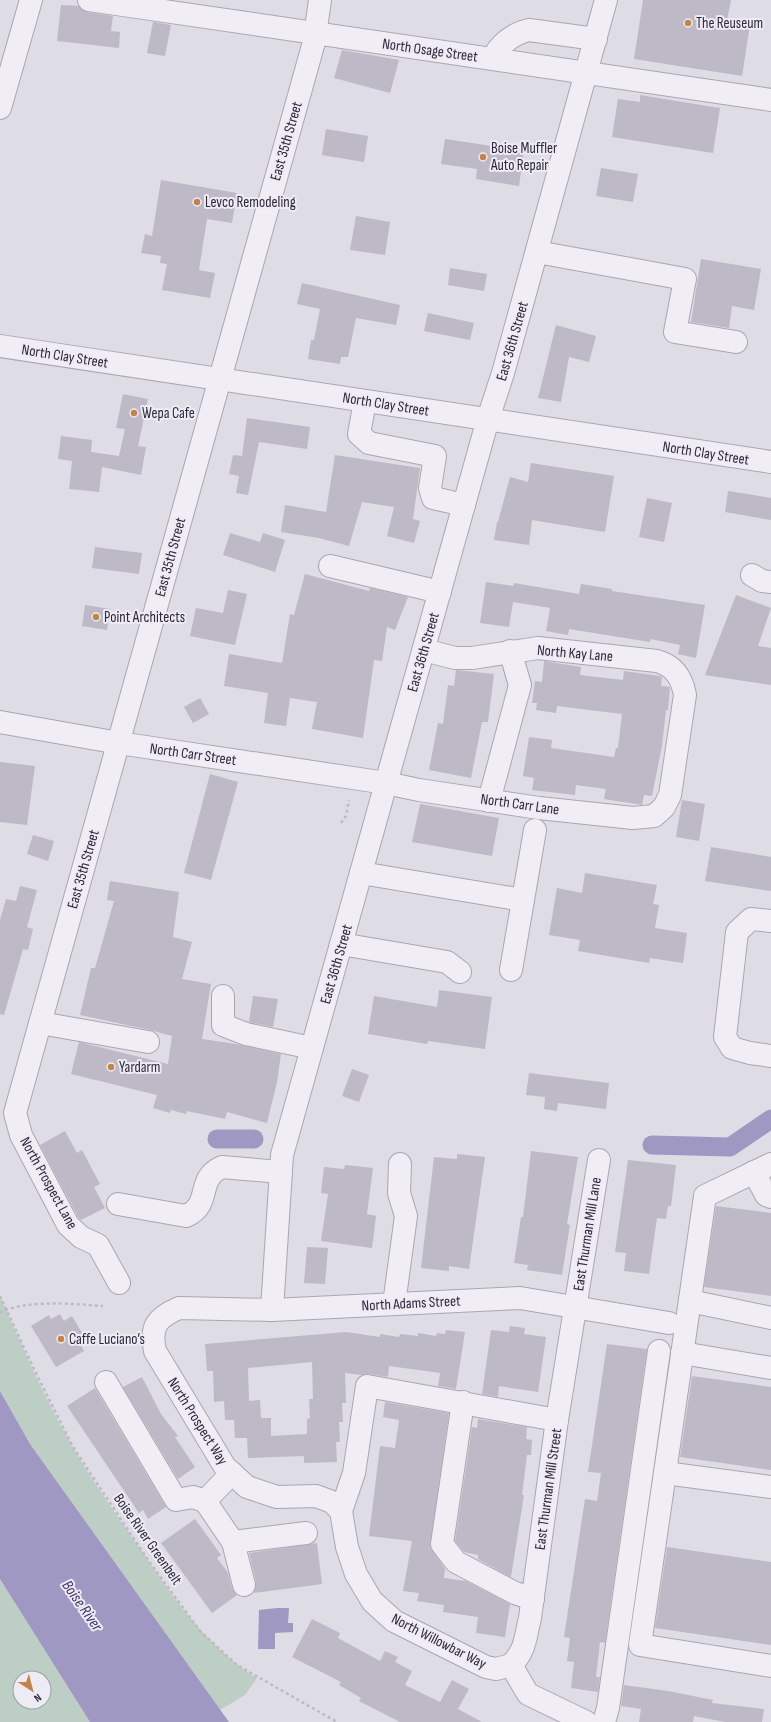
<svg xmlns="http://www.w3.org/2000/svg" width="771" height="1722" font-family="'Sofia Sans Condensed',sans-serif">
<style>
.green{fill:#bdcec4;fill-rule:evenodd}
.water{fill:#9f98c3}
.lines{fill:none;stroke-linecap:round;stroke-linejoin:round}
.canal{stroke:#9f98c3;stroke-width:19}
.building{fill:#bdb9c7;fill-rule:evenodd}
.minor-casing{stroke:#a9a6b2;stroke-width:24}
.path{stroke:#bdbac4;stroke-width:2.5;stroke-dasharray:3 3;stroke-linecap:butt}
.minor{stroke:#f0eef4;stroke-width:22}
.poi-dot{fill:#c48447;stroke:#edebf3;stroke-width:1.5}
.labels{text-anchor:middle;stroke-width:4;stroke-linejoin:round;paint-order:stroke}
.poi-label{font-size:15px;fill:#2c273a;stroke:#edebf3;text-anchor:start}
.street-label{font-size:15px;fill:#2c273a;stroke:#edebf3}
.water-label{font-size:16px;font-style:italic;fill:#3f346b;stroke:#edebf3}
</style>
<rect width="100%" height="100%" fill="#dedce5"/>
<g class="green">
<path d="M0,1296C22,1347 45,1398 72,1446C93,1482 117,1516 141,1550C175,1599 205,1646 257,1678L245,1695L220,1710L30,1444L0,1391Z"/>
<path d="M0,1579L90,1722H0ZM20,1678H44V1702H20Z"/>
</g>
<g class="water">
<polygon points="0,1391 30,1444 229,1722 90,1722 0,1579"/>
<polygon points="277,1608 289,1608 288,1623 293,1623 293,1632 275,1633 275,1649 258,1649 259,1610"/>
</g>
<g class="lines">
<g class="canal">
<polyline points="217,1139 254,1139"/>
<polyline points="652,1145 730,1147 771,1119"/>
</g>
</g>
<g class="building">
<polygon points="643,0 731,0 727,21 750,25 742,76 634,59"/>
<polygon points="61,5 79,6 87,12 113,16 111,31 120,32 119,48 57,41"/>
<polygon points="153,22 171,25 165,56 147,53"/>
<polygon points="342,50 399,60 390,93 334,78"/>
<polygon points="640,95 720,108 713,153 612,137 618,99 640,102"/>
<polygon points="326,129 368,136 364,162 322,155"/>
<polygon points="445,139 524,151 519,186 476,179 477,169 441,164"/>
<polygon points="601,168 638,174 633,202 596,196"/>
<polygon points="161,180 237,193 232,223 207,219 199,270 215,273 210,298 162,290 167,264 160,263 161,256 141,253 145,234 152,236"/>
<polygon points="356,216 390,222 385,255 350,250"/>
<polygon points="701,259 761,269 754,310 732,306 729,328 691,322"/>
<polygon points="450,268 487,274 484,291 448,285"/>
<polygon points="302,283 400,305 396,325 356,318 348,357 341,357 340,364 308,359 311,340 314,340 320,309 297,304"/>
<polygon points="428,313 474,323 470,340 424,331"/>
<polygon points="556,325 596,336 589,362 569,357 561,402 538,398"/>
<polygon points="123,394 148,399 138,446 146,447 141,475 102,467 99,492 69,489 72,461 58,459 61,436 92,440 91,452 119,456 125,429 116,428"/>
<polygon points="247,418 310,427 307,449 259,442 248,495 236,493 239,476 229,474 233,455 242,456"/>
<polygon points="335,455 420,468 413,519 420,521 414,543 387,536 394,507 362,502 349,546 319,538 281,532 285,505 326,512"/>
<polygon points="531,463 614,476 605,532 532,520 529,545 494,540 497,522 498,522 510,477 528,482"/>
<polygon points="728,491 771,498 771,520 725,512"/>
<polygon points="647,498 672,503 664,542 639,537"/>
<polygon points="230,533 260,542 263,533 285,540 275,572 223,555"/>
<polygon points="95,547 142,553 139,574 92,568"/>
<polygon points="305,574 369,591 370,588 408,597 395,630 387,627 382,661 374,660 363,738 312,729 317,702 290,698 286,726 264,723 268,693 224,686 229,654 282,663 290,614 294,615"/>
<polygon points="486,582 513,586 514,583 579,594 581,584 612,589 612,591 705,605 696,658 678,654 680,645 650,639 650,642 569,629 568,635 546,631 550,608 513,602 509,627 480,623"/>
<polygon points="228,590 247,594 235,645 190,636 196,608 223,613"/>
<polygon points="736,595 771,608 758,646 771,648 771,685 705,675"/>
<polygon points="85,605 110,609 107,630 82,626"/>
<polygon points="544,661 581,667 580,675 623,680 624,671 660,676 662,677 661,686 670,687 668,710 666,710 662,746 652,796 644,795 642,805 604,799 606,789 576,785 575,795 532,790 534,778 523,776 529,737 552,740 551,748 614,757 616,748 618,748 622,714 557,706 556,713 536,710 537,703 532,703 535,681 542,682"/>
<polygon points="456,670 494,674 488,722 482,722 471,778 429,770 438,723 443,724 448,685 454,686"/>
<polygon points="200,698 209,714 193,723 184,707"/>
<polygon points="0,762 35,766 27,825 0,822"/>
<polygon points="210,774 238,782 211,880 184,873"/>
<polygon points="682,800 705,804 699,841 676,837"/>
<polygon points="420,804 499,818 492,856 412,842"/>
<polygon points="33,835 54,841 48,861 27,854"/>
<polygon points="711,847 771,857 771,891 705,881"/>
<polygon points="585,873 657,885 653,904 659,905 655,928 687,933 683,963 650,958 649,963 578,951 580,940 549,935 557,888 582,893"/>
<polygon points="110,881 179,892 173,937 192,942 182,979 211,984 202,1039 236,1044 281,1054 277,1082 267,1123 227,1112 225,1119 187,1111 186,1114 171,1110 170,1113 153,1108 157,1095 71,1074 79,1042 168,1064 172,1036 150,1030 80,1015 91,968 95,968 114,901 107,900"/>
<polygon points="20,886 37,890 27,927 33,929 28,950 23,949 4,1015 0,1014 0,920 6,899 16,901"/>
<polygon points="439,990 492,997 485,1049 428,1041 427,1044 368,1034 374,996 437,1007"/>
<polygon points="253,996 278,999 273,1027 249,1022"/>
<polygon points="352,1069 369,1075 359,1102 342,1096"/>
<polygon points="529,1073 609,1083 606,1109 558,1103 557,1111 544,1109 545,1097 526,1095"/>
<polygon points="65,1131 77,1153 82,1150 100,1184 94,1187 105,1208 81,1220 78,1217 40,1145"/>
<polygon points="531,1151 578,1157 567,1224 570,1225 562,1275 527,1270 528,1265 514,1263 521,1217 523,1217"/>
<polygon points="457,1154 485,1157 469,1269 449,1266 449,1271 421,1268 434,1157 457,1159"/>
<polygon points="628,1160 676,1165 671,1206 668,1206 666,1219 657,1218 649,1274 624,1271 626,1253 615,1252"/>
<polygon points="345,1165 373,1168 367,1214 376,1216 372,1248 321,1241 328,1194 321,1193 324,1167 344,1169"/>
<polygon points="716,1206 771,1213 771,1296 704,1287"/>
<polygon points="307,1247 328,1248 325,1284 304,1283"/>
<polygon points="60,1314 64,1321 72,1316 85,1338 79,1342 84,1351 56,1367 31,1326 49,1315 51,1319"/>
<polygon points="510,1326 525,1328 524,1334 546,1337 538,1392 499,1386 498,1397 482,1394 491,1330 509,1332"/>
<path d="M446,1330L465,1332L456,1389L438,1386L440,1373L389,1366L388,1377L369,1374L361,1375L345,1373L346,1403H342L343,1422H339L340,1442H336L337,1462L304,1463V1456L248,1458L247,1438H235L234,1420H225L224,1401L214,1402L213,1371H207L205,1344L346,1332L380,1337V1334L399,1337L400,1334L418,1336V1333L436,1336L437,1333L445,1334ZM312,1362L313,1399H309L310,1418L307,1419V1434L271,1436V1418H261L260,1400L249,1401L248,1368Z"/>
<polygon points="607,1344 647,1349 605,1643 600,1642 596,1677 600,1677 598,1692 571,1688 574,1662 567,1661 570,1638 564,1637 585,1499 597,1501 601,1473 588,1472"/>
<polygon points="692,1376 771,1387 771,1470 680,1457"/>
<polygon points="142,1377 161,1414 178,1436 175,1437 195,1467 178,1479 123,1387"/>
<polygon points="95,1388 166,1507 148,1519 143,1510 139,1513 67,1406"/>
<polygon points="385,1402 449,1413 430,1547 445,1569 444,1578 466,1581 510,1604 505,1637 476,1633 478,1617 443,1612 444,1605 417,1601 419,1593 403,1591 412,1541 369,1536 380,1446 395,1448 399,1420 383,1417"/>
<polygon points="478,1419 527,1427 526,1439 532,1440 531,1455 527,1455 522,1495 524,1495 511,1577 478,1559 478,1555 464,1552 455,1541 472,1427 477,1428"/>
<polygon points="195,1519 221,1555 217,1558 228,1573 232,1588 237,1595 212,1613 161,1543"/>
<polygon points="317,1543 322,1584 254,1593 256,1582 249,1553"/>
<polygon points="667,1547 771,1562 771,1645 655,1628"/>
<polygon points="312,1619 340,1633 338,1638 380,1661 385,1651 398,1657 395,1662 412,1671 405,1685 440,1702 452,1680 469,1689 458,1709 482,1722 400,1722 359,1701 361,1698 339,1685 341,1682 292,1657"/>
<polygon points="624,1685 668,1691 713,1700 712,1703 764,1709 762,1722 725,1722 694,1716 693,1722 639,1722 641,1709 621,1706"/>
</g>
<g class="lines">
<g class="minor-casing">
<g id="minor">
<polyline points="89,0 771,100"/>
<path d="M493,59C498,45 514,33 529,30L596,39"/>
<polyline points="0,108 31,0"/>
<polyline points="537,252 685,279 675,332 736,342"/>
<polyline points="0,346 771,462"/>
<polyline points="365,401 359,434 369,443 435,456 430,488 433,498 464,505"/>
<polyline points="330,566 440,592"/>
<polyline points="752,575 762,581 771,582"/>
<path d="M0,722L119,743L386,783L419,790L539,808L633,818L654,816L664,807L670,795L685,695C682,678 675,666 657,661L538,648L472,658H455L424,650"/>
<polyline points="489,801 520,685 510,651"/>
<polyline points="361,873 523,900"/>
<polyline points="771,921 751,919 737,932 725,1037 732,1048 750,1053 771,1056"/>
<polyline points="341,944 447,962 460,972"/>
<polyline points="511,970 535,830"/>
<polyline points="223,996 223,1025 246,1034 312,1048"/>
<polyline points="40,1023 148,1042"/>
<polyline points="771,1164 705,1196 640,1645 771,1666"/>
<polyline points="754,1172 766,1195 771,1197"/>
<path d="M118,1204L186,1216C213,1204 195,1179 222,1167L281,1172"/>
<polyline points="119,1283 98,1245 81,1237 68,1225 21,1135 15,1113 314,42 320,0"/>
<polyline points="690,1301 771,1318"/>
<polyline points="394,1304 406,1216 399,1193 400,1164"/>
<polyline points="272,1310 282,1155 488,419 503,373 606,0"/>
<polyline points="682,1353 771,1368"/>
<polyline points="106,1382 176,1500 193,1497 205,1501"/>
<polyline points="463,1402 442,1544 456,1562 515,1593 533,1599"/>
<polyline points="232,1473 205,1501 233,1542 244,1585"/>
<polyline points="665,1473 771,1487"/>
<path d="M341,1511L332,1502L316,1496L277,1497L247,1487L225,1467L155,1351C150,1327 156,1318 179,1308L272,1310L520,1298L669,1323"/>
<polyline points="233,1542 306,1533"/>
<polyline points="511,1665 496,1669 486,1667 394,1621 372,1601 356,1574 347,1547 341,1511 354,1473 367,1386 557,1420"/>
<path d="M511,1665C526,1650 525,1638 530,1618L557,1420L599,1160"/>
<polyline points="511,1665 528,1694 586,1722"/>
<polyline points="604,1722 608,1708 659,1351"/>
</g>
</g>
<g class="path">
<polyline points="341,823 346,816 349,800"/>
<polyline points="0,1296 33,1367 73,1447 148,1560 200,1631 237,1665 337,1722"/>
<path d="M0,1313C26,1299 73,1304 103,1306"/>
</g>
<use href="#minor" class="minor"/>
</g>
<g class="poi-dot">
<circle cx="688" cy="23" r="4"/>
<circle cx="483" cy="157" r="4"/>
<circle cx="197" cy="202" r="4"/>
<circle cx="134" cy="413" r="4"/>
<circle cx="96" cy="617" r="4"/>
<circle cx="111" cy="1067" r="4"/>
<circle cx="61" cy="1339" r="4"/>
</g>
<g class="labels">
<g class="poi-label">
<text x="696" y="28">The Reuseum</text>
<text x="491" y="153">Boise Muffler<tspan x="491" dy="17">Auto Repair</tspan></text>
<text x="205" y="207">Levco Remodeling</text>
<text x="142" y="418">Wepa Cafe</text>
<text x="104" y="622">Point Architects</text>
<text x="119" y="1072">Yardarm</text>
<text x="69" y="1344">Caffe Luciano’s</text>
</g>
<g class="street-label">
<text transform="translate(430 50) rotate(8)" y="5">North Osage Street</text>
<text transform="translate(286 141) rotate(-74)" y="5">East 35th Street</text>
<text transform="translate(512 341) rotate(-74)" y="5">East 36th Street</text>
<text transform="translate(65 356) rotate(9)" y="5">North Clay Street</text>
<text transform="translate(386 404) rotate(9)" y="5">North Clay Street</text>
<text transform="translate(706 453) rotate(9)" y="5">North Clay Street</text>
<text transform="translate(170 557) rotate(-75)" y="5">East 35th Street</text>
<text transform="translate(423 652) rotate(-74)" y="5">East 36th Street</text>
<text transform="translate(575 653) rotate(5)" y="5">North Kay Lane</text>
<text transform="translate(193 754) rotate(8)" y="5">North Carr Street</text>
<text transform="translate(520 804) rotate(8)" y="5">North Carr Lane</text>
<text transform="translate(83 869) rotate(-74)" y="5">East 35th Street</text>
<text transform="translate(336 964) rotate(-74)" y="5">East 36th Street</text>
<text transform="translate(49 1183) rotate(61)" y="5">North Prospect Lane</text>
<text transform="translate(587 1234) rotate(-81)" y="5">East Thurman Mill Lane</text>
<text transform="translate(411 1303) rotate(-3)" y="5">North Adams Street</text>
<text transform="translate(198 1421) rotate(58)" y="5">North Prospect Way</text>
<text transform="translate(548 1489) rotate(-82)" y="5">East Thurman Mill Street</text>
<text transform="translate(148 1539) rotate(55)" y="5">Boise River Greenbelt</text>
<text transform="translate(439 1641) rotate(27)" y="5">North Willowbar Way</text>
</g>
<g class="water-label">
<text transform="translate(83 1605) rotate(55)" y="6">Boise River</text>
</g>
</g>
<g transform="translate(32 1690) rotate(144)"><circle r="19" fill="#edebf3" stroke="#a09da9"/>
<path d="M0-3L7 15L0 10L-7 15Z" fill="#c48447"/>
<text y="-6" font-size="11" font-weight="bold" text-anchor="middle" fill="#2c273a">N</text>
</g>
</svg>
